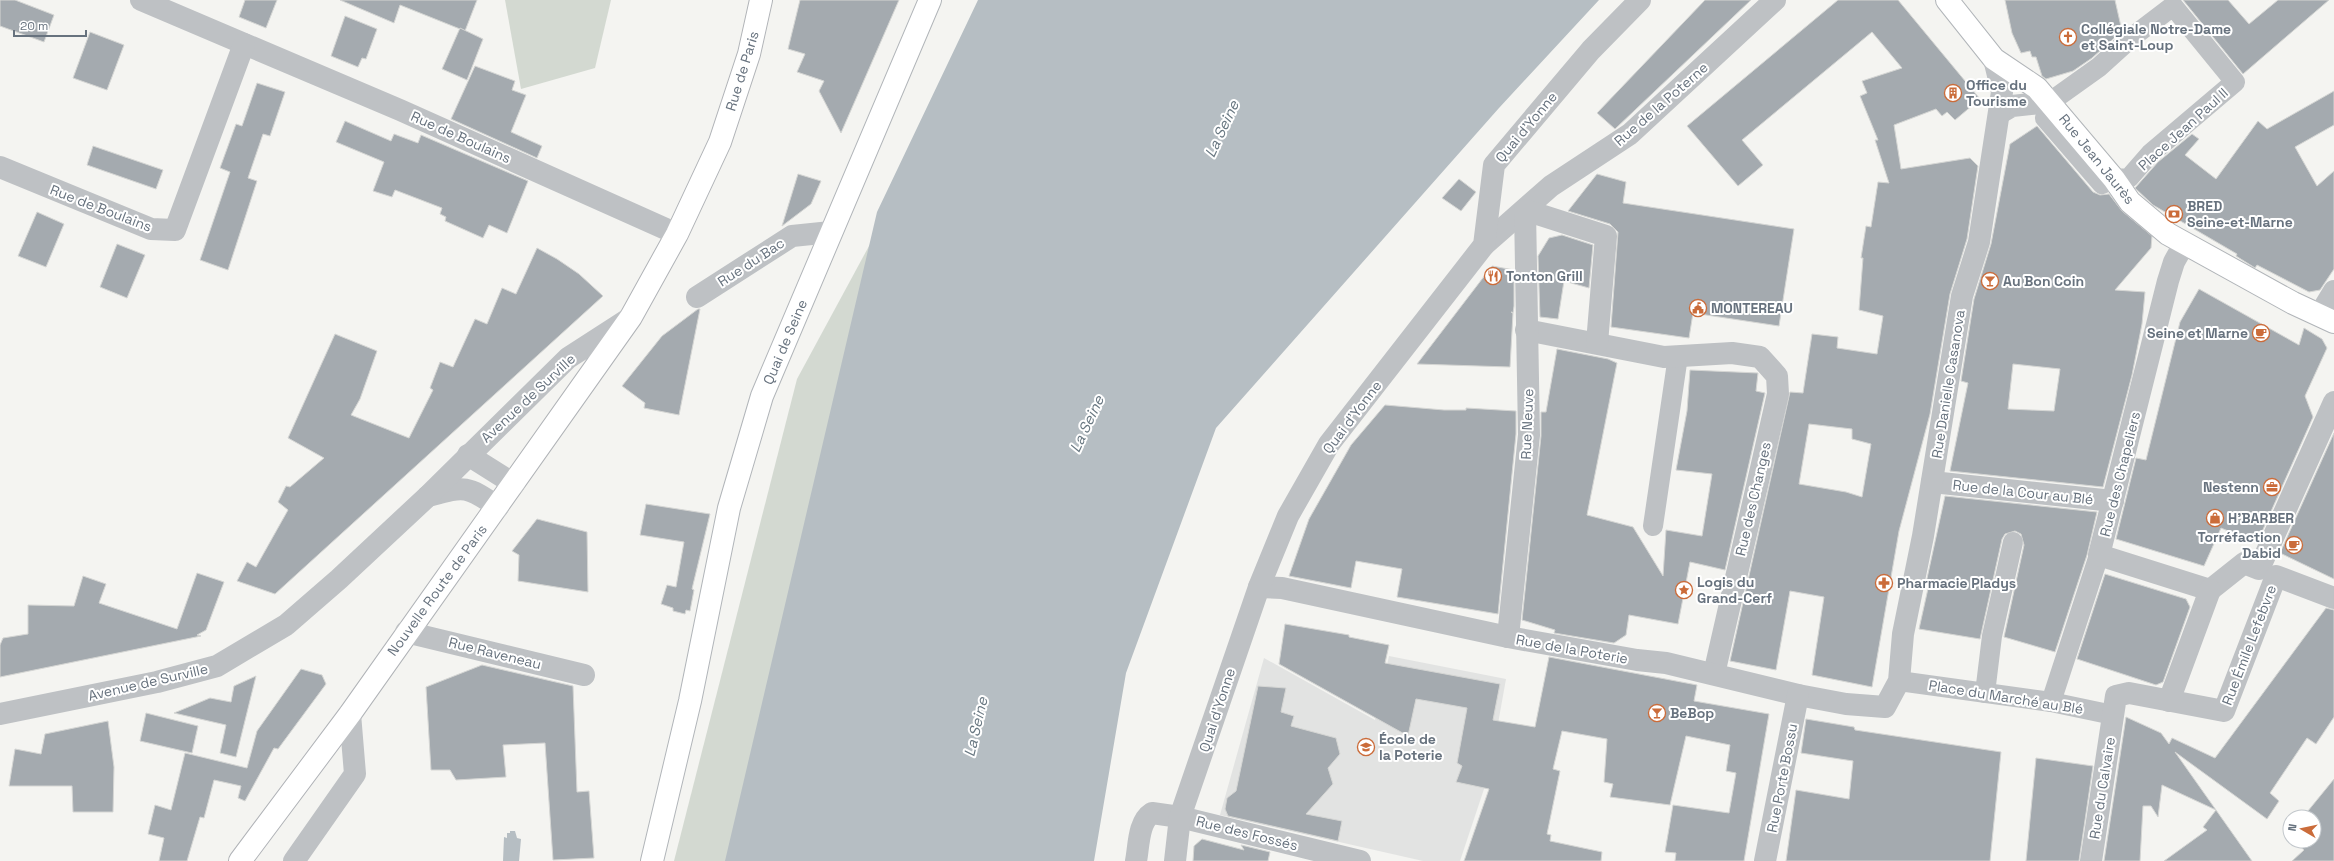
<svg xmlns="http://www.w3.org/2000/svg" width="2334" height="861" font-family="'Space Grotesk',sans-serif">
<style>
.built{fill:#e2e3e2}
.green{fill:#d3d9d1}
.water{fill:#b6bec3}
.building{fill:#a4aaaf;stroke:#d5d6d4;fill-rule:evenodd}
.lines{fill:none;stroke-linecap:round;stroke-linejoin:round}
.secondary-casing{stroke:#b1b5b9;stroke-width:24}
.primary-casing{stroke:#b0b3b7;stroke-width:24}
.pedestrian{stroke:#bec1c4;stroke-width:20}
.minor{stroke:#bec1c4;stroke-width:22}
.tertiary{stroke:#bec1c4;stroke-width:22}
.secondary{stroke:#fff;stroke-width:22}
.primary{stroke:#fff;stroke-width:22}
.labels{text-anchor:middle;stroke-width:4;stroke-linejoin:round;paint-order:stroke}
.poi-label{font-size:14px;font-weight:bold;fill:#67727e;stroke:#fff;text-anchor:start}
.street-label{font-size:14px;fill:#67727e;stroke:#fff}
.water-label{font-size:15px;font-style:italic;fill:#697882;stroke:#fff}
</style>
<rect width="100%" height="100%" fill="#f4f4f1"/>
<polygon class="built" points="1389,656 1506,679 1489,774 1460,861 1423,861 1220,815 1264,658 1375,720"/>
<g class="green">
<polygon points="505,0 611,0 595,68 521,89"/>
<polygon points="882,222 733,861 674,861 797,379"/>
</g>
<g class="water">
<polygon points="978,0 1599,0 1499,108 1216,428 1126,673 1094,861 725,861 877,212"/>
<polygon points="510,831 515,831 517,838 521,839 519,861 503,861 504,837 507,838 507,833 510,833"/>
</g>
<g class="building">
<polygon points="0,0 15,0 54,15 44,42 0,26"/>
<polygon points="245,0 277,0 266,28 239,17"/>
<polygon points="340,0 477,0 465,31 400,5 394,23"/>
<polygon points="800,0 899,0 841,133 819,91 824,81 797,72 805,54 788,49"/>
<polygon points="1705,0 1751,0 1615,129 1597,113"/>
<path d="M1838,0H1898L1980,99L1955,120L1947,112L1942,116L1936,109L1894,125L1901,169L1970,158L1978,166L1967,239L1950,294L1930,414L1899,531L1872,687L1812,675L1824,597L1790,591L1776,670L1730,661L1790,392L1803,393L1812,334L1838,337L1837,348L1877,354L1883,316L1859,310L1863,258H1861L1866,226L1871,227L1878,182L1889,183L1875,140H1878L1860,96L1867,93L1862,81L1902,68L1872,32L1742,140L1763,165L1738,186L1687,126ZM1809,424L1852,429V439L1871,444L1862,497L1846,492L1799,484Z"/>
<polygon points="2005,0 2115,0 2122,31 2092,58 2073,71 2046,79 2042,76 2036,57 2032,57 2030,51 2021,53 2012,33"/>
<polygon points="2183,0 2228,0 2249,24 2278,0 2329,0 2243,74"/>
<polygon points="345,16 377,29 366,59 362,58 358,67 331,56"/>
<polygon points="460,28 483,39 467,80 442,69"/>
<polygon points="90,32 124,45 107,90 73,78"/>
<polygon points="475,66 515,81 512,90 526,95 511,132 542,146 537,158 451,119"/>
<polygon points="257,83 285,92 270,136 263,134 248,178 257,181 228,270 200,260 230,172 220,168 236,124 242,126"/>
<polygon points="2334,91 2334,125 2295,147 2317,186 2334,171 2334,269 2320,290 2309,292 2257,265 2255,268 2252,266 2236,256 2237,254 2153,205 2135,188 2158,162 2192,134 2199,139 2185,155 2216,179 2258,121 2267,129"/>
<polygon points="345,121 391,141 394,134 418,143 421,135 528,181 507,233 489,225 483,238 445,221 446,217 440,214 442,208 395,190 392,197 373,191 384,162 336,142"/>
<path d="M2037,126L2093,192L2100,195L2109,194L2122,211L2152,236L2151,248L2115,290L2145,292L2142,324L2132,375L2103,487L1950,471L1968,383L1961,381L1974,299L1991,244L2010,144ZM2013,364L2060,369L2054,411L2008,409Z"/>
<polygon points="93,146 163,170 156,189 87,165"/>
<polygon points="798,174 821,181 811,204 782,226"/>
<polygon points="1597,174 1626,182 1623,203 1794,229 1779,326 1693,313 1689,338 1611,327 1618,232 1610,224 1568,211"/>
<polygon points="1459,179 1476,192 1461,211 1442,198"/>
<polygon points="37,212 64,224 46,267 18,256"/>
<polygon points="1562,235 1593,245 1589,288 1564,281 1558,319 1540,317 1538,256 1549,238"/>
<polygon points="117,244 145,255 127,298 100,287"/>
<polygon points="537,248 557,259 579,274 603,296 275,594 237,581 247,562 256,567 288,510 278,502 286,486 290,487 324,458 288,438 335,334 377,351 360,399 351,415 409,438 433,390 430,388 440,362 453,367 475,319 487,324 502,288 516,294"/>
<polygon points="1492,266 1514,270 1514,306 1513,313 1511,312 1513,313 1510,367 1417,364"/>
<polygon points="2199,289 2299,345 2304,328 2322,339 2327,348 2305,396 2313,417 2257,543 2221,528 2204,566 2116,539 2136,458 2146,460 2180,322"/>
<polygon points="698,309 700,309 679,415 644,408 645,403 622,386 662,336"/>
<polygon points="1557,349 1608,359 1617,363 1587,515 1633,527 1663,576 1666,530 1702,536 1712,474 1676,470 1687,411 1690,370 1758,373 1756,391 1765,393 1725,570 1690,562 1678,624 1629,615 1626,635 1614,643 1554,633 1555,630 1522,620 1541,436 1541,412 1546,412"/>
<polygon points="1385,405 1444,410 1466,410 1466,408 1516,411 1516,434 1498,614 1397,597 1402,569 1356,561 1351,588 1289,576 1309,519 1351,445"/>
<polygon points="2334,433 2334,579 2280,553"/>
<polygon points="1945,496 2097,512 2087,555 2055,652 2004,637 2024,545 2021,534 2015,531 2005,534 2002,539 1980,639 1919,629 1929,584 1926,583"/>
<polygon points="646,504 710,514 692,589 694,590 690,611 686,610 685,614 673,611 673,608 661,604 667,585 676,587 684,542 640,535"/>
<polygon points="537,519 587,532 588,592 518,581 519,555 512,551"/>
<polygon points="197,573 224,582 206,630 197,635 201,636 0,677 0,645 3,638 28,634 28,605 74,606 83,576 106,584 99,603 177,629"/>
<polygon points="2105,574 2186,599 2190,607 2163,682 2156,685 2077,659"/>
<polygon points="2326,608 2334,610 2334,717 2316,744 2307,738 2270,793 2279,801 2267,819 2175,752 2216,810 2162,785 2158,817 2151,806 2143,806 2140,861 2104,861 2126,717 2161,733 2169,744 2172,738 2215,758"/>
<polygon points="1285,624 1349,635 1349,637 1389,645 1385,663 1500,684 1493,720 1535,727 1549,657 1697,685 1694,701 1769,714 1744,861 1675,861 1676,853 1665,852 1673,805 1729,813 1736,773 1726,771 1730,745 1686,736 1670,805 1610,797 1613,784 1604,782 1607,739 1562,731 1553,769 1560,771 1547,834 1551,835 1550,841 1602,852 1601,861 1464,861 1489,789 1456,782 1462,766 1457,763 1467,708 1416,699 1408,736 1279,664"/>
<polygon points="482,665 573,686 577,792 589,791 594,858 553,860 545,743 503,745 506,777 456,780 450,770 431,770 426,687"/>
<polygon points="301,669 322,675 326,684 278,749 274,748 245,801 238,798 241,786 214,780 204,818 200,817 187,861 159,861 164,838 148,834 155,805 171,810 185,753 247,768 257,731"/>
<polygon points="256,676 236,757 220,753 226,725 174,713 210,698 231,702 234,686"/>
<polygon points="1258,686 1286,688 1281,712 1294,716 1291,726 1336,738 1340,754 1328,768 1333,784 1306,814 1342,821 1338,841 1228,816 1225,809 1227,798 1236,791"/>
<polygon points="146,713 198,726 192,753 140,741"/>
<polygon points="1806,719 1854,727 1855,730 2001,752 1990,861 1786,861 1796,790 1849,799 1853,761 1801,753"/>
<polygon points="108,721 114,767 113,812 73,812 72,786 9,786 15,749 41,754 45,734"/>
<polygon points="2036,758 2093,766 2079,861 2026,861"/>
<polygon points="2334,779 2334,861 2292,861 2304,850 2294,841 2314,841 2314,817 2303,817"/>
<polygon points="2216,810 2252,861 2164,861 2207,830 2203,827"/>
<polygon points="1202,839 1244,850 1241,845 1270,852 1268,861 1193,861 1194,846"/>
</g>
<g class="lines">
<g class="secondary-casing">
<g id="secondary">
<polyline points="1947,0 1994,59 2037,88 2114,179 2130,202 2168,234 2293,303 2334,322"/>
<polyline points="652,861 690,701 729,508 762,396 930,0"/>
</g>
</g>
<g class="primary-casing">
<polyline id="primary" points="240,861 350,714 631,317 677,234 720,142 749,54 761,0"/>
</g>
<g class="pedestrian">
<polygon points="2173,6 2235,82 2150,154 2129,178 2114,179 2102,184 2045,118 2050,102 2099,67 2131,38"/>
<polyline points="1653,526 1678,356"/>
<polyline points="1899,681 2051,702 2113,715"/>
<polyline points="1985,693 1992,636 2013,542"/>
<polyline points="2051,702 2099,555"/>
</g>
<g class="minor">
<polyline points="141,0 400,110 677,234"/>
<polyline points="2000,113 2012,106 2050,102"/>
<polyline points="0,167 151,229 175,230 244,44"/>
<polyline points="2184,244 2174,262 2168,281 2099,555 2210,590"/>
<polyline points="1484,245 1551,186 1630,134 1775,0"/>
<polyline points="697,297 792,236 831,232"/>
<polyline points="2320,314 2334,291"/>
<polyline points="1526,330 1664,357 1732,353 1760,357 1777,376 1778,394 1714,674"/>
<polyline points="1932,482 2113,501"/>
<polyline points="1259,587 1282,588 1508,637 1637,660 1666,663 1798,695 1846,704 1885,707 1899,681 1903,634 1923,536 1962,296 1979,242 2002,92 1994,59"/>
<polyline points="2210,590 2244,563 2259,569 2334,402"/>
<polyline points="406,632 584,675"/>
<polyline points="1508,637 1529,435 1525,210 1606,236 1597,343"/>
<polyline points="2169,701 2210,590"/>
<polyline points="294,861 355,774 350,714"/>
<path d="M1136,861C1139,846 1138,822 1152,813L1180,817L1360,861"/>
<polyline points="1175,861 1180,817 1259,587 1288,516 1329,444 1484,245 1494,165 1591,50 1640,0"/>
<polyline points="1765,861 1798,695"/>
<polyline points="2091,861 2116,696 2129,693 2224,711 2276,576 2334,598"/>
</g>
<g class="tertiary">
<polyline points="468,455 514,484"/>
<path d="M428,496C465,486 466,485 498,507"/>
<polyline points="0,714 157,682 217,666 286,625 339,579 428,496 568,358 630,318"/>
</g>
<use href="#secondary" class="secondary"/>
<use href="#primary" class="primary"/>
</g>
<defs>
<g id="church-ring" transform="scale(0.9)"><circle r="9.5" fill="#fff" stroke="#cb6c3a" stroke-width="1.5"/><path d="M-1.2-6h2.4v3.5h3.3v2.4h-3.3V6h-2.4V-.1h-3.3v-2.4h3.3Z" fill="#cb6c3a"/></g>
<g id="building-ring" transform="scale(0.9)"><circle r="9.5" fill="#fff" stroke="#cb6c3a" stroke-width="1.5"/><path d="M-4-6H4V6H1V3H-1V6H-4ZM-2.5-4.3h1.7v1.8h-1.7ZM.8-4.3h1.7v1.8H.8ZM-2.5-1h1.7V.8h-1.7ZM.8-1h1.7V.8H.8Z" fill="#cb6c3a"/></g>
<g id="bank-ring" transform="scale(0.9)"><circle r="9.5" fill="#fff" stroke="#cb6c3a" stroke-width="1.5"/><path d="M-6-4H6V4H-6ZM0-2.3a2.3 2.3 0 1 0 0 4.6a2.3 2.3 0 1 0 0-4.6Z" fill="#cb6c3a"/></g>
<g id="restaurant-ring" transform="scale(0.9)"><circle r="9.5" fill="#fff" stroke="#cb6c3a" stroke-width="1.5"/><path d="M-5-6h1v4h1v-4h1v4h1v-4h1v5L-1.5 .5V6h-2V.5L-5-1ZM5-6V6H3V1.5H1.5Q1.5-4 5-6Z" fill="#cb6c3a"/></g>
<g id="bar-ring" transform="scale(0.9)"><circle r="9.5" fill="#fff" stroke="#cb6c3a" stroke-width="1.5"/><path d="M-6-5H6L.8 .8V4.5H3.5V6h-7V4.5H-.8V.8Z" fill="#cb6c3a"/></g>
<g id="civic-ring" transform="scale(0.9)"><circle r="9.5" fill="#fff" stroke="#cb6c3a" stroke-width="1.5"/><path d="M-.6-6.5H3V-4.5H.6V-3L4-1V1h2V6H-6V1h2V-1L-.6-3ZM-1.2 2.5V6h2.4V2.5Z" fill="#cb6c3a"/></g>
<g id="cafe-ring" transform="scale(0.9)"><circle r="9.5" fill="#fff" stroke="#cb6c3a" stroke-width="1.5"/><path d="M-5.5-4.5H6V0H3Q3 3.5 0 3.5H-2.5Q-5.5 3.5-5.5 0ZM3-3.2v2h1.7v-2ZM-6 4.5H4V6H-6Z" fill="#cb6c3a"/></g>
<g id="office-ring" transform="scale(0.9)"><circle r="9.5" fill="#fff" stroke="#cb6c3a" stroke-width="1.5"/><path d="M-6-3h4V-5.5h4V-3h4V5H-6ZM-1-4.5V-3h2v-1.5ZM-6 0V1H6V0Z" fill="#cb6c3a"/></g>
<g id="shop-ring" transform="scale(0.9)"><circle r="9.5" fill="#fff" stroke="#cb6c3a" stroke-width="1.5"/><path d="M-5-2.5h2.3a2.7 3.5 0 0 1 5.4 0H5L5.5 6h-11ZM-1.5-2.5h3a1.5 2.3 0 0 0-3 0Z" fill="#cb6c3a"/></g>
<g id="pharmacy-ring" transform="scale(0.9)"><circle r="9.5" fill="#fff" stroke="#cb6c3a" stroke-width="1.5"/><path d="M-2-6h4v4h4v4h-4v4h-4v-4h-4v-4h4Z" fill="#cb6c3a"/></g>
<g id="sight-ring" transform="scale(0.9)"><circle r="9.5" fill="#fff" stroke="#cb6c3a" stroke-width="1.5"/><path d="M0-6L1.8-2.2L6-1.7L2.9 1.2L3.7 5.4L0 3.3L-3.7 5.4L-2.9 1.2L-6-1.7L-1.8-2.2Z" fill="#cb6c3a"/></g>
<g id="school-ring" transform="scale(0.9)"><circle r="9.5" fill="#fff" stroke="#cb6c3a" stroke-width="1.5"/><path d="M0-5L7-2L0 1L-7-2ZM-4 1L0 2.5L4 1V4Q0 6-4 4Z" fill="#cb6c3a"/></g>
</defs>
<g fill-rule="evenodd">
<use href="#church-ring" x="2068" y="37"/>
<use href="#building-ring" x="1953" y="93"/>
<use href="#bank-ring" x="2174" y="214"/>
<use href="#restaurant-ring" x="1493" y="276"/>
<use href="#bar-ring" x="1990" y="281"/>
<use href="#civic-ring" x="1698" y="308"/>
<use href="#cafe-ring" x="2261" y="333"/>
<use href="#office-ring" x="2272" y="487"/>
<use href="#shop-ring" x="2215" y="518"/>
<use href="#cafe-ring" x="2294" y="545"/>
<use href="#pharmacy-ring" x="1884" y="583"/>
<use href="#sight-ring" x="1684" y="590"/>
<use href="#bar-ring" x="1657" y="713"/>
<use href="#school-ring" x="1366" y="747"/>
</g>
<g class="labels">
<g class="poi-label">
<text x="2081" y="34">Collégiale Notre-Dame<tspan x="2081" dy="16">et Saint-Loup</tspan></text>
<text x="1966" y="90">Office du<tspan x="1966" dy="16">Tourisme</tspan></text>
<text x="2187" y="211">BRED<tspan x="2187" dy="16">Seine-et-Marne</tspan></text>
<text x="1506" y="281">Tonton Grill</text>
<text x="2003" y="286">Au Bon Coin</text>
<text x="1711" y="313">MONTEREAU</text>
<text x="2248" y="338" text-anchor="end">Seine et Marne</text>
<text x="2259" y="492" text-anchor="end">Nestenn</text>
<text x="2228" y="523">H'BARBER</text>
<text x="2281" y="542" text-anchor="end">Torréfaction<tspan x="2281" dy="16">Dabid</tspan></text>
<text x="1697" y="587">Logis du<tspan x="1697" dy="16">Grand-Cerf</tspan></text>
<text x="1897" y="588">Pharmacie Pladys</text>
<text x="1670" y="718">BeBop</text>
<text x="1379" y="744">École de<tspan x="1379" dy="16">la Poterie</tspan></text>
</g>
<g class="street-label">
<text transform="translate(742 71) rotate(-73)" y="5">Rue de Paris</text>
<text transform="translate(1661 104) rotate(-41)" y="5">Rue de la Poterne</text>
<text transform="translate(1526 127) rotate(-50)" y="5">Quai d'Yonne</text>
<text transform="translate(2183 129) rotate(-42)" y="5">Place Jean Paul II</text>
<text transform="translate(461 137) rotate(24)" y="5">Rue de Boulains</text>
<text transform="translate(2097 159) rotate(51)" y="5">Rue Jean Jaurès</text>
<text transform="translate(101 208) rotate(21)" y="5">Rue de Boulains</text>
<text transform="translate(751 262) rotate(-33)" y="5">Rue du Bac</text>
<text transform="translate(785 342) rotate(-67)" y="5">Quai de Seine</text>
<text transform="translate(1948 384) rotate(-81)" y="5">Rue Danielle Casanova</text>
<text transform="translate(528 398) rotate(-43)" y="5">Avenue de Surville</text>
<text transform="translate(1352 417) rotate(-53)" y="5">Quai d'Yonne</text>
<text transform="translate(1527 424) rotate(-88)" y="5">Rue Neuve</text>
<text transform="translate(2120 474) rotate(-76)" y="5">Rue des Chapeliers</text>
<text transform="translate(2023 492) rotate(6)" y="5">Rue de la Cour au Blé</text>
<text transform="translate(1753 499) rotate(-77)" y="5">Rue des Changes</text>
<text transform="translate(437 590) rotate(-54)" y="5">Nouvelle Route de Paris</text>
<text transform="translate(2249 645) rotate(-69)" y="5">Rue Émile Lefebvre</text>
<text transform="translate(1572 649) rotate(10)" y="5">Rue de la Poterie</text>
<text transform="translate(495 653) rotate(14)" y="5">Rue Raveneau</text>
<text transform="translate(148 682) rotate(-13)" y="5">Avenue de Surville</text>
<text transform="translate(2006 697) rotate(9)" y="5">Place du Marché au Blé</text>
<text transform="translate(1217 710) rotate(-72)" y="5">Quai d'Yonne</text>
<text transform="translate(1782 778) rotate(-79)" y="5">Rue Porte Bossu</text>
<text transform="translate(2102 788) rotate(-81)" y="5">Rue du Calvaire</text>
<text transform="translate(1247 833) rotate(14)" y="5">Rue des Fossés</text>
</g>
<g class="water-label">
<text transform="translate(1222 129) rotate(-65)" y="5">La Seine</text>
<text transform="translate(1087 424) rotate(-65)" y="5">La Seine</text>
<text transform="translate(976 727) rotate(-77)" y="5">La Seine</text>
</g>
</g>
<g transform="translate(2302 829) rotate(279)"><circle r="19" fill="#ffffff" stroke="#c2c7cb"/>
<path d="M0-3L7 15L0 10L-7 15Z" fill="#cb6c3a"/>
<text y="-6" font-size="11" font-weight="bold" text-anchor="middle" fill="#67727e">N</text>
</g>
<path d="M14 30v6h72v-6" fill="none" stroke="#67727e" stroke-width="2"/>
<text x="20" y="30" font-size="12" fill="#67727e" stroke="#ffffff" stroke-width="3" paint-order="stroke">20 m</text>
</svg>
